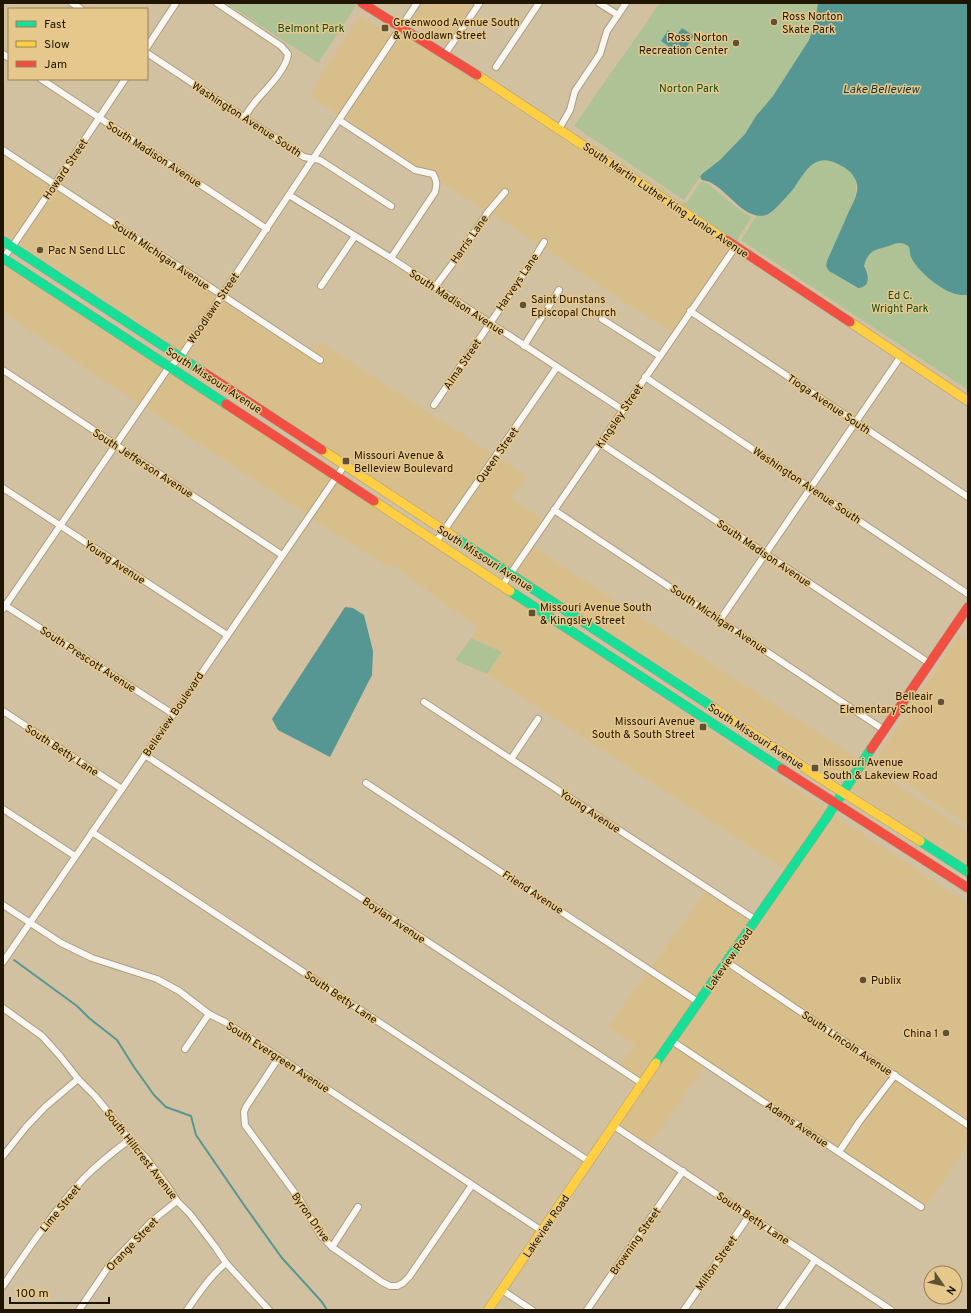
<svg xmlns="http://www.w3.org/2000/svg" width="971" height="1313" font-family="Overpass,sans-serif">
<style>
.built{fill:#d8be8b}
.green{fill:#aec296}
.water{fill:#569793}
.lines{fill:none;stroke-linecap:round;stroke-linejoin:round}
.stream{stroke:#569793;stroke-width:2}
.street-casing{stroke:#aa9d83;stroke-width:8}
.fast-casing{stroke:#aa9d83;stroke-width:10}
.slow-casing{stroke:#aa9d83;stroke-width:10}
.jam-casing{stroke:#aa9d83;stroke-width:10}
.street{stroke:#f8f6f1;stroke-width:6}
.fast{stroke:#16e098;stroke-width:9}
.slow{stroke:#ffcf43;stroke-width:9}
.jam{stroke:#f24e42;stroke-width:9}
.poi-dot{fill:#5e5138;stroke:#e6c88c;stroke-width:1.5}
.labels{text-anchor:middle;stroke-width:3;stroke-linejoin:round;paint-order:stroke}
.poi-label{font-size:11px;fill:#201500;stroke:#e6c88c;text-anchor:start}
.park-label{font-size:11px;fill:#134e16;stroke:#e6c88c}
.street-label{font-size:11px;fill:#201500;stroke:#e6c88c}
.water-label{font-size:12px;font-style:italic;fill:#153234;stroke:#e6c88c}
</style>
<rect width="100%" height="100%" fill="#d2c1a0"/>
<g class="built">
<polygon points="422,3 471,3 473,5 447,44 411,21"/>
<polygon points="360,16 392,35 338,115 311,96 320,76"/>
<polygon points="403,32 573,142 731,247 672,332 622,301 621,299 544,249 549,241 542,237 538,244 520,233 520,231 491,214 510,192 504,188 485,210 442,184 439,177 433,171 416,167 345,119"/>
<polygon points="3,155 49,185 13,239 3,232"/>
<polygon points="56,190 217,296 180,350 19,243"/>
<polygon points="4,263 164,368 139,404 3,312 3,264"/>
<polygon points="223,301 321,365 325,359 310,350 321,342 492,454 443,525 187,354"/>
<polygon points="171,372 331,478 306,514 146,408"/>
<polygon points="499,458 527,476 511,498 543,519 510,568 450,529"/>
<polygon points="338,482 449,555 827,810 785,870 487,674 502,652 471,638 478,628 391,564 389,567 312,519"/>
<polygon points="533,547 860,760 844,784 516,572"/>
<polygon points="959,636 968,641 968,825 874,762"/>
<polygon points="866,764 968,833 968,867 850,788"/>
<polygon points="833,815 968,904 968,1120 732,961"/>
<polygon points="706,891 751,921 697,997 651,967"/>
<polygon points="728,967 890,1076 856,1120 838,1147 677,1040"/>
<polygon points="647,972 693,1003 641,1079 620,1065 635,1045 608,1027"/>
<polygon points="673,1046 704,1066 650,1145 620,1125"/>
<polygon points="896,1080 968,1129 968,1145 926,1206 844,1151 863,1124"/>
</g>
<g class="green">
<polygon points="226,3 352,3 356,6 318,63"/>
<polygon points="660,3 818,3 815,23 809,40 773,96 756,116 745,134 720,160 702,174 684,200 574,126"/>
<polygon points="593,143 682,203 687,202 701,182 707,183 740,210 752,217 738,238 739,243 864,325 824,301"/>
<path d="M822,160C834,161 854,167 856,181C860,199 835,244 827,261L833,274L857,288L868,273L864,266C868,250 875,250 889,246C897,243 902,241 909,247C914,276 940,285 964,296L968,295V390L741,240L757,215C760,215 764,216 767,215C786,207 796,178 811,165C814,162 818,161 822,160Z"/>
<polygon points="471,638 502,652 487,674 455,660"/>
</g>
<g class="water">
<path d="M818,3H968V295C949,298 921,275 912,259C910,256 910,251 909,247C902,241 897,243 889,246C875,250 868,250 864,266C869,275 871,287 858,288L829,271L826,266L827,261C834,245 842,228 849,211C852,205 856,198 857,191C858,187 857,181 854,177C851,171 844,167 838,164C814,152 806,171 794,188C789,194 784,200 778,206C775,209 770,214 766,215C742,222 724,182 702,180L700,177L702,174L720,160L745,134L756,116L773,96L809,40L815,23Z"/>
<polygon points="682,28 694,36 681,55 661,41 668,30 676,36"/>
<polygon points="345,607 353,608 364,615 373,651 372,675 330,757 278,730 272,719"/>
</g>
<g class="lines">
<polyline class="stream" points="14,960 77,1006 89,1018 117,1040 134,1067 154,1095 166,1107 191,1116 196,1135 244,1205 282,1258 322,1302 327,1310"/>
<g class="street-casing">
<g id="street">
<polyline points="72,3 81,9"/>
<path d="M217,3L281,46L288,54C287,69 265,90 255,102C251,107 247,113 244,118"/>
<polyline points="599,3 618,15 626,3"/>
<polyline points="147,47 176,3"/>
<polyline points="147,53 304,157 320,160 391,206"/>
<polyline points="3,54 9,58"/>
<polyline points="445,54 479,4 477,3"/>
<polyline points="496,67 539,3"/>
<polyline points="41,79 267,229"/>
<path d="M339,120L415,170L433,174C437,181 437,184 435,192L391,258"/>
<polyline points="559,129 570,110 575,91 600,54 607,31 618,15"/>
<polyline points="3,150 320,360"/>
<polyline points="289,195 391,258 623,410"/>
<polyline points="3,258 12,247 55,184 125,79"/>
<polyline points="321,286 355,236"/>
<polyline points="435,287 464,248 488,212 505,192"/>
<polyline points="690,311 968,497"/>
<polyline points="602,319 660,356"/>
<polyline points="524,346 559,290"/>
<polyline points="3,370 282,555"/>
<polyline points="645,377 968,594"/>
<polyline points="434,405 532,262 544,242"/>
<polyline points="600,443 929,663"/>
<polyline points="3,488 227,635"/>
<polyline points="554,510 884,730"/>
<polyline points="436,542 557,367"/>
<polyline points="502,586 736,246"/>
<polyline points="3,604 173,714"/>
<polyline points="3,609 169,367 180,358 417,3"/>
<polyline points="720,620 901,356"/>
<polyline points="424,702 756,920"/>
<polyline points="3,711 122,789"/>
<polyline points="145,755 643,1084"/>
<polyline points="511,759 538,719"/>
<polyline points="366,783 698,1002"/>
<polyline points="3,809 75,856"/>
<polyline points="92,832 590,1162"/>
<polyline points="3,905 61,943 92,958 157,979 179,991 209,1014 225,1022 279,1057 542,1231"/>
<polyline points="3,962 344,466"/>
<polyline points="727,962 968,1125"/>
<polyline points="3,1008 42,1036 60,1056 78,1079 95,1096 118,1124 129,1140 147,1159 168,1187 177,1201 190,1214 216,1248 226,1263 269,1310"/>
<polyline points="672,1041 921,1207"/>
<polyline points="185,1049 209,1014"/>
<polyline points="279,1057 246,1107 244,1112 245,1125 300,1200 321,1236 332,1247 382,1282 390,1286 397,1286 403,1283 409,1277 472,1185"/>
<polyline points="614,1126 891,1310"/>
<polyline points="839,1152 859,1122 895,1075"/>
<polyline points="3,1156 26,1127 45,1107 78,1079"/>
<polyline points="332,1247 358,1207"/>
<path d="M3,1286C28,1249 54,1211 84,1178C98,1164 113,1152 129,1140"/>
<polyline points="502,1290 532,1310"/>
<polyline points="79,1310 109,1266 152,1221 177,1201"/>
<path d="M187,1310C199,1293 210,1276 226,1263"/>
<polyline points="587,1310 683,1171"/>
<polyline points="684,1310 749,1216"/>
<polyline points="780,1310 815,1260"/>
</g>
</g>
<g class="fast-casing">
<g id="fast">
<polyline points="3,241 203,372"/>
<polyline points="3,258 226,404"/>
<polyline points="454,537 714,708"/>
<polyline points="510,591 782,769"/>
<polyline points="920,841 968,872"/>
<polyline points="656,1063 825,820 871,749"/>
</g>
</g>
<g class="slow-casing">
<g id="slow">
<polyline points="477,75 726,240"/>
<polyline points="850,322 968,401"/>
<polyline points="322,450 454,537"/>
<polyline points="374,501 510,591"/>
<polyline points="714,708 828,783 920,841"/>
<polyline points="488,1310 656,1063"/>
</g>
</g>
<g class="jam-casing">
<g id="jam">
<polyline points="362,3 477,75"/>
<polyline points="726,240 850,322"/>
<polyline points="203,372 322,450"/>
<polyline points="226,404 374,501"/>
<polyline points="871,749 968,607"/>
<polyline points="782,769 968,888"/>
</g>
</g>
<use href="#street" class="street"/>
<use href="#fast" class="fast"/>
<use href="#slow" class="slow"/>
<use href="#jam" class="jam"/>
</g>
<g class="poi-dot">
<circle cx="774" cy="22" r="4"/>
<rect x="381" y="24" width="8" height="8" rx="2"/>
<circle cx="736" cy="43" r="4"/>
<circle cx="40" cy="250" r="4"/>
<circle cx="523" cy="305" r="4"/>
<rect x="342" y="457" width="8" height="8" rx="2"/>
<rect x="528" y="609" width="8" height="8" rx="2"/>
<circle cx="941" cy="702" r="4"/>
<rect x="699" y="723" width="8" height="8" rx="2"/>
<rect x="811" y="764" width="8" height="8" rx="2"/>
<circle cx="863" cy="980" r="4"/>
<circle cx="946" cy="1033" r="4"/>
</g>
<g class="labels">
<g class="poi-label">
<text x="782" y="20">Ross Norton<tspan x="782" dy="13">Skate Park</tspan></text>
<text x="393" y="26">Greenwood Avenue South<tspan x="393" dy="13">&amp; Woodlawn Street</tspan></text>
<text x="728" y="41" text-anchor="end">Ross Norton<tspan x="728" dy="13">Recreation Center</tspan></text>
<text x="48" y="254">Pac N Send LLC</text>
<text x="531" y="303">Saint Dunstans<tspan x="531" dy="13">Episcopal Church</tspan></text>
<text x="354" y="459">Missouri Avenue &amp;<tspan x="354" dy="13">Belleview Boulevard</tspan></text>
<text x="540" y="611">Missouri Avenue South<tspan x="540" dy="13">&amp; Kingsley Street</tspan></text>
<text x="933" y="700" text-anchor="end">Belleair<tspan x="933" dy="13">Elementary School</tspan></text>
<text x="695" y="725" text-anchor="end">Missouri Avenue<tspan x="695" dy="13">South &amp; South Street</tspan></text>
<text x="823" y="766">Missouri Avenue<tspan x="823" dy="13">South &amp; Lakeview Road</tspan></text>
<text x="871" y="984">Publix</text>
<text x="938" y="1037" text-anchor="end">China 1</text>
</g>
<g class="park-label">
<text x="311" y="32">Belmont Park</text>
<text x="689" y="92">Norton Park</text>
<text x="900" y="299">Ed C.<tspan x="900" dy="13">Wright Park</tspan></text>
</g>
<g class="street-label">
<text transform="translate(247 119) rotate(33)" y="4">Washington Avenue South</text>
<text transform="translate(154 154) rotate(33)" y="4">South Madison Avenue</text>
<text transform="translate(65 169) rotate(-56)" y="4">Howard Street</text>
<text transform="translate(666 200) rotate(34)" y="4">South Martin Luther King Junior Avenue</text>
<text transform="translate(469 239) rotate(-55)" y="4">Harris Lane</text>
<text transform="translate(161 255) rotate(34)" y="4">South Michigan Avenue</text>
<text transform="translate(517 282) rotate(-56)" y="4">Harveys Lane</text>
<text transform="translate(457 302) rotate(33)" y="4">South Madison Avenue</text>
<text transform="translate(213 308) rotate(-56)" y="4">Woodlawn Street</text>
<text transform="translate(462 364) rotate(-56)" y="4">Alma Street</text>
<text transform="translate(214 380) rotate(33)" y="4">South Missouri Avenue</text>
<text transform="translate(829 404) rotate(34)" y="4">Tioga Avenue South</text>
<text transform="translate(619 416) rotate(-56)" y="4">Kingsley Street</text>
<text transform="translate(497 455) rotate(-55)" y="4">Queen Street</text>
<text transform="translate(143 463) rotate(33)" y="4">South Jefferson Avenue</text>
<text transform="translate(807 485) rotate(34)" y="4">Washington Avenue South</text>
<text transform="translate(764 553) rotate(34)" y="4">South Madison Avenue</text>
<text transform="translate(485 558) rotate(33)" y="4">South Missouri Avenue</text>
<text transform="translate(115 562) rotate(33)" y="4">Young Avenue</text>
<text transform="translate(719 619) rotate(34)" y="4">South Michigan Avenue</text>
<text transform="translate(88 659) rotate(33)" y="4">South Prescott Avenue</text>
<text transform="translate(173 714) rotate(-56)" y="4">Belleview Boulevard</text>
<text transform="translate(756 736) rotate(33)" y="4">South Missouri Avenue</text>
<text transform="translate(62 750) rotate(33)" y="4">South Betty Lane</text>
<text transform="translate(590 811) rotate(33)" y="4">Young Avenue</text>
<text transform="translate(533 892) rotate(33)" y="4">Friend Avenue</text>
<text transform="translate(394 920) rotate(34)" y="4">Boylan Avenue</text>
<text transform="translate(729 959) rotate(-55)" y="4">Lakeview Road</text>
<text transform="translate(341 997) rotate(34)" y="4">South Betty Lane</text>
<text transform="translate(847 1043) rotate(34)" y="4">South Lincoln Avenue</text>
<text transform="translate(278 1057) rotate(33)" y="4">South Evergreen Avenue</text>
<text transform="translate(797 1124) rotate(34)" y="4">Adams Avenue</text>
<text transform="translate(141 1154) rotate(52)" y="4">South Hillcrest Avenue</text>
<text transform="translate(60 1208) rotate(-51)" y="4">Lime Street</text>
<text transform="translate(311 1217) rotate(55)" y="4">Byron Drive</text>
<text transform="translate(753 1218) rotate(34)" y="4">South Betty Lane</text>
<text transform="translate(546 1226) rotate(-56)" y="4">Lakeview Road</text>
<text transform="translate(635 1241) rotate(-55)" y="4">Browning Street</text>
<text transform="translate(132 1244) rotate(-46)" y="4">Orange Street</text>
<text transform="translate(716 1263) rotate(-55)" y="4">Milton Street</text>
</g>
<g class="water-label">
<text x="881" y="93">Lake Belleview</text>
</g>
</g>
<rect width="971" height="1313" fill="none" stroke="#201500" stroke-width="8"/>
<rect x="8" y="8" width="140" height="72" fill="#e6c88c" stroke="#978054"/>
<rect x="16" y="21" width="20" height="6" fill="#16e098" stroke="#978054"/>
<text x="44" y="28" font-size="12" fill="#201500">Fast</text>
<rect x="16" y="41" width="20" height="6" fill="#ffcf43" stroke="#978054"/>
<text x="44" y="48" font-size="12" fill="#201500">Slow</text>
<rect x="16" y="61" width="20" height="6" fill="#f24e42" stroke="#978054"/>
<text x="44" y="68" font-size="12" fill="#201500">Jam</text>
<g transform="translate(943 1285) rotate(124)"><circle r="19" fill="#e6c88c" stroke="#978054"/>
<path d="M0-3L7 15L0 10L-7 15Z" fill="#5e5138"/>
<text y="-6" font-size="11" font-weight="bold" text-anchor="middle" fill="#201500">N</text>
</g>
<path d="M10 1297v6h99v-6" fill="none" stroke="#201500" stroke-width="2"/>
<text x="16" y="1297" font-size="12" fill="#201500" stroke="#e6c88c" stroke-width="3" paint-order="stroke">100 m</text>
</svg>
